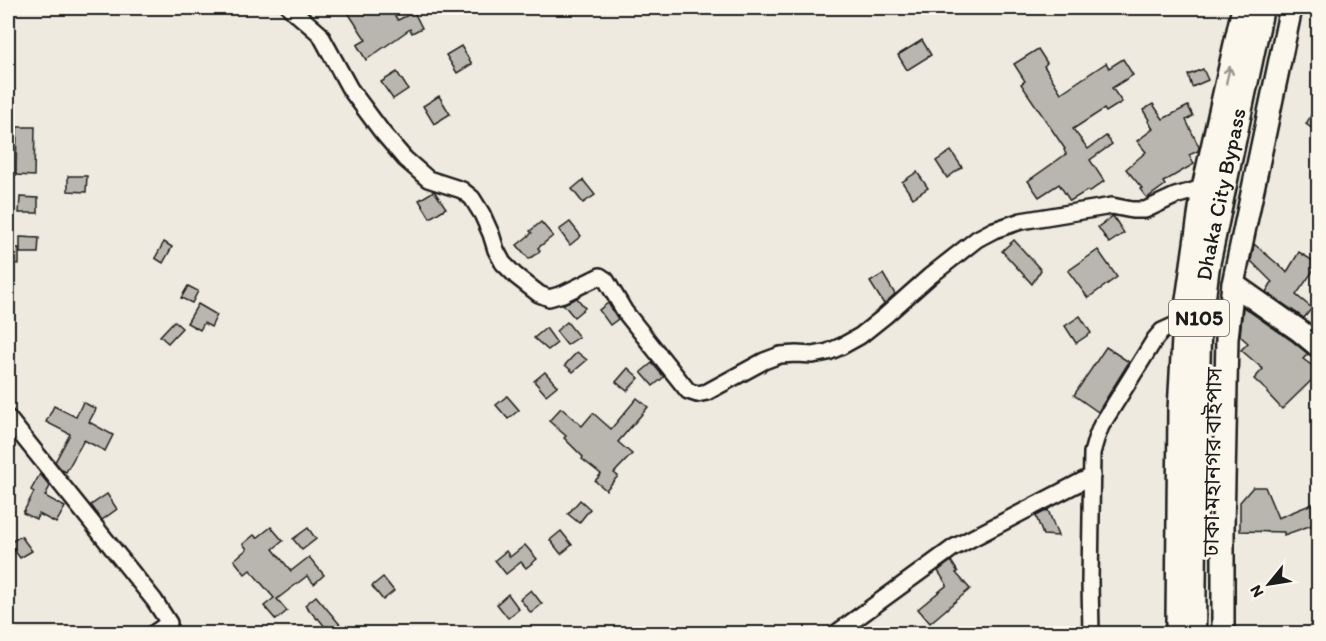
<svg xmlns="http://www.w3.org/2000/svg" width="1326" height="641" font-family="Itim,'Noto Sans Bengali',sans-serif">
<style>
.building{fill:#b9b6af;stroke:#1c1c1c;stroke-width:1.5}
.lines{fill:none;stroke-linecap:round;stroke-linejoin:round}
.street-casing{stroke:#1c1c1c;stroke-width:20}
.secondary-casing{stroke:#1c1c1c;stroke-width:26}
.highway-casing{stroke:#1c1c1c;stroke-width:33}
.street{stroke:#fbf7ec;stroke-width:15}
.secondary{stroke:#fbf7ec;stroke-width:21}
.highway{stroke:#fbf7ec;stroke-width:28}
.oneway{stroke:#97948e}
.labels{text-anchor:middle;stroke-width:6;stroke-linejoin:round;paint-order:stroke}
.shield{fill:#fbf7ec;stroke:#5f5e5a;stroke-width:1.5}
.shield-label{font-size:21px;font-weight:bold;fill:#1c1c1c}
.street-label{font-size:22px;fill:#1c1c1c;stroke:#fbf7ec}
</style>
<rect width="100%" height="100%" fill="#eeeadf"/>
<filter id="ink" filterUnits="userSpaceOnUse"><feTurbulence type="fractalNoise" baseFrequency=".0167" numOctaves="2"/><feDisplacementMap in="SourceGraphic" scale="12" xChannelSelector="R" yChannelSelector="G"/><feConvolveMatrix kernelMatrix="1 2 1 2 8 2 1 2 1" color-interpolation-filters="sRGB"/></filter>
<g filter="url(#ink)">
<g class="building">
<polygon points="345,8 389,8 398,20 414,12 422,28 412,33 410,29 366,60 357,45 366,40"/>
<polygon points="922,40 931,55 907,70 898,55"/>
<polygon points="461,46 472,64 457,73 446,55"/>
<polygon points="1038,49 1047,63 1044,66 1061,93 1106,63 1109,68 1123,59 1133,75 1112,88 1122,102 1106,112 1104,109 1073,129 1088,149 1106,136 1112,144 1090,160 1104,181 1089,192 1088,190 1070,201 1059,184 1039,197 1028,181 1066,154 1064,150 1065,149 1021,84 1025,81 1014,64"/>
<polygon points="1203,69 1208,80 1192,87 1188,75"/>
<polygon points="397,72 408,89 393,99 381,82"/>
<polygon points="439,96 450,114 434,124 423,106"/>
<polygon points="1318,103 1318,133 1306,124"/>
<polygon points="1153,104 1163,119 1188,106 1193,116 1186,120 1199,147 1198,151 1189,155 1194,164 1163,182 1165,185 1147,198 1140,189 1142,188 1126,169 1146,152 1137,141 1153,129 1148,121 1149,120 1143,110"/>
<polygon points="17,127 35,127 34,176 16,175"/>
<polygon points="951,151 962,167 947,178 936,161"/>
<polygon points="917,172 928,188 913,198 902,182"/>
<polygon points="68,176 87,176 86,192 68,191"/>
<polygon points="583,180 595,195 583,203 572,189"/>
<polygon points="434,191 446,208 430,218 419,200"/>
<polygon points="20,197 38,198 38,213 19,213"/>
<polygon points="1113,216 1124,233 1109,243 1098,227"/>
<polygon points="541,222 553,236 538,248 540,251 529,259 517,245 532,233 530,231"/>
<polygon points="570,222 581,236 570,245 559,230"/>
<polygon points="20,237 39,238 38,253 20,253"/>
<polygon points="1014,240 1041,270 1032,284 1002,251"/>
<polygon points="164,242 172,247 163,263 155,258"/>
<polygon points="1254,244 1287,272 1299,252 1318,264 1296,295 1312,308 1304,318 1266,292 1272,282 1251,261"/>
<polygon points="8,248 19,248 19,264 8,263"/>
<polygon points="1098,250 1117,277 1088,298 1068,271"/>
<polygon points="883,274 895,294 884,304 870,282"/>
<polygon points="188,286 198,291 192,303 181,298"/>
<polygon points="577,298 585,308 574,317 563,304"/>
<polygon points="608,303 618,319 610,325 599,310"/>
<polygon points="198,304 217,315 211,327 204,323 200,330 187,323"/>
<polygon points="1243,307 1292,341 1308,354 1303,359 1318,370 1318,374 1282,409 1267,393 1268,392 1254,379 1263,369 1241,350 1248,343 1240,336"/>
<polygon points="1080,316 1091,333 1076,343 1065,326"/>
<polygon points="174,321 182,328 168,343 160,336"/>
<polygon points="567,322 579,337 567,345 556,331"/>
<polygon points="546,328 557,343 548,350 534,338"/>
<polygon points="1106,347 1129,362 1098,412 1074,395"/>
<polygon points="577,352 587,360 573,372 565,365"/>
<polygon points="652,363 664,377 653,386 641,372"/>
<polygon points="628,368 639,378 627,391 616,382"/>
<polygon points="545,372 557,386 546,395 534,381"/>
<polygon points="507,396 519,410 508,419 496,405"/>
<polygon points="637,398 648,407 618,442 632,454 614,473 618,476 606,490 595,481 601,474 582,459 583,457 564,438 566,436 549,421 561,408 582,426 593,413 611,429"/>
<polygon points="83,402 96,409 89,422 113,435 105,451 84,440 66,472 62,470 55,462 70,434 46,422 54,406 76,417"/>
<polygon points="40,474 50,486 45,496 65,507 56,523 39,514 36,519 23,513 34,492 31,490"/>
<polygon points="1253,487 1265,487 1278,518 1317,502 1318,523 1284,535 1284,532 1240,531 1240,502"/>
<polygon points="107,494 117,509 102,520 91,505"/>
<polygon points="580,500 590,509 579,523 568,514"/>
<polygon points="1048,510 1058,536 1043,535 1036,516"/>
<polygon points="271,527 283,541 273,549 291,571 309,557 324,575 314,584 307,576 277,599 287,611 276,620 264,606 274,598 250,570 245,574 234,560 247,549 243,544 254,535 257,538"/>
<polygon points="308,528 316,539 302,550 293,539"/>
<polygon points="561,531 572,545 561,554 550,540"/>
<polygon points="21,536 32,551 20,558 9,543"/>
<polygon points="525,545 537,559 526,568 521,562 506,574 495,560 506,551 510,557"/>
<polygon points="951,561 958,572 956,573 970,589 930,623 918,609 947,585 938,571"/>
<polygon points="383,577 394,591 383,600 372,586"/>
<polygon points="531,590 542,604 531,613 520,599"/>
<polygon points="508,594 519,609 508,618 497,604"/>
<polygon points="316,596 347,633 330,633 318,618 317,619 305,605"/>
</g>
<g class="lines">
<g class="street-casing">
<g id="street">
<polyline points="290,8 320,34 350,89 382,132 405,159 428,179 462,190 472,198 482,214 491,234 496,250 503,263 516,276 539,294 549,298 563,294 600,276 606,280 625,312 688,391 697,394 707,392 764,361 780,355 796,354 813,355 828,352 842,346 860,336 885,316 930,276 977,239 994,230 1021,221 1112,206 1132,210 1145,210 1175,196 1203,188"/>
<polyline points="8,418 154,600 169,623 153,634"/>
<polyline points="835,634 953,548 1092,476"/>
<polyline points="1091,634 1090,581 1092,453 1096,439 1101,426 1155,339 1162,331 1184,321"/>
</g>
</g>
<g class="secondary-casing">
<g id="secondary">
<polyline points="1233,284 1300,331 1318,346"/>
<polyline points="1177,624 1179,410 1184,321 1203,188 1243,8"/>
<polyline points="1223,634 1223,526 1227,338 1233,284 1291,8"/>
</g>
</g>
<g class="highway-casing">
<g id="highway">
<path id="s1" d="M1191,634L1192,535L1196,337L1205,265L1259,8"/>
</g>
</g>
<use href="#street" class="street"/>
<use href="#secondary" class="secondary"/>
<use href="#highway" class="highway"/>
</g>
<defs><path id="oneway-shaft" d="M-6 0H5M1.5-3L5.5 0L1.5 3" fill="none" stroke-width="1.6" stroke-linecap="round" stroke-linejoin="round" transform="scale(1.5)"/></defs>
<use class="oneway" href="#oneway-shaft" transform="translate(1228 75) rotate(-77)"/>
</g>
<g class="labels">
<rect class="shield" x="1169" y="300" width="60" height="36" rx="4.5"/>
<g class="shield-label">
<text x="1199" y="325">N105</text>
</g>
<g class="street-label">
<text dy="8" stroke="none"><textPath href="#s1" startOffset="442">Dhaka City Bypass</textPath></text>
<text transform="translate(1212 462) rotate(-89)" y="8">ঢাকা মহানগর বাইপাস</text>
</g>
</g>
<rect width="1326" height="641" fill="none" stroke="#fbf7ec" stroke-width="30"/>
<rect x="15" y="15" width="1296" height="611" fill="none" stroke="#1c1c1c" stroke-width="2" filter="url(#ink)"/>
<g transform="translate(1269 584) rotate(240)" stroke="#fbf7ec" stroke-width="4.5" paint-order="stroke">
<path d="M0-4.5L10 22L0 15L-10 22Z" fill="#1c1c1c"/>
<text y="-9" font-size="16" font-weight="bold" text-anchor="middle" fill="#1c1c1c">N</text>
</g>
</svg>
